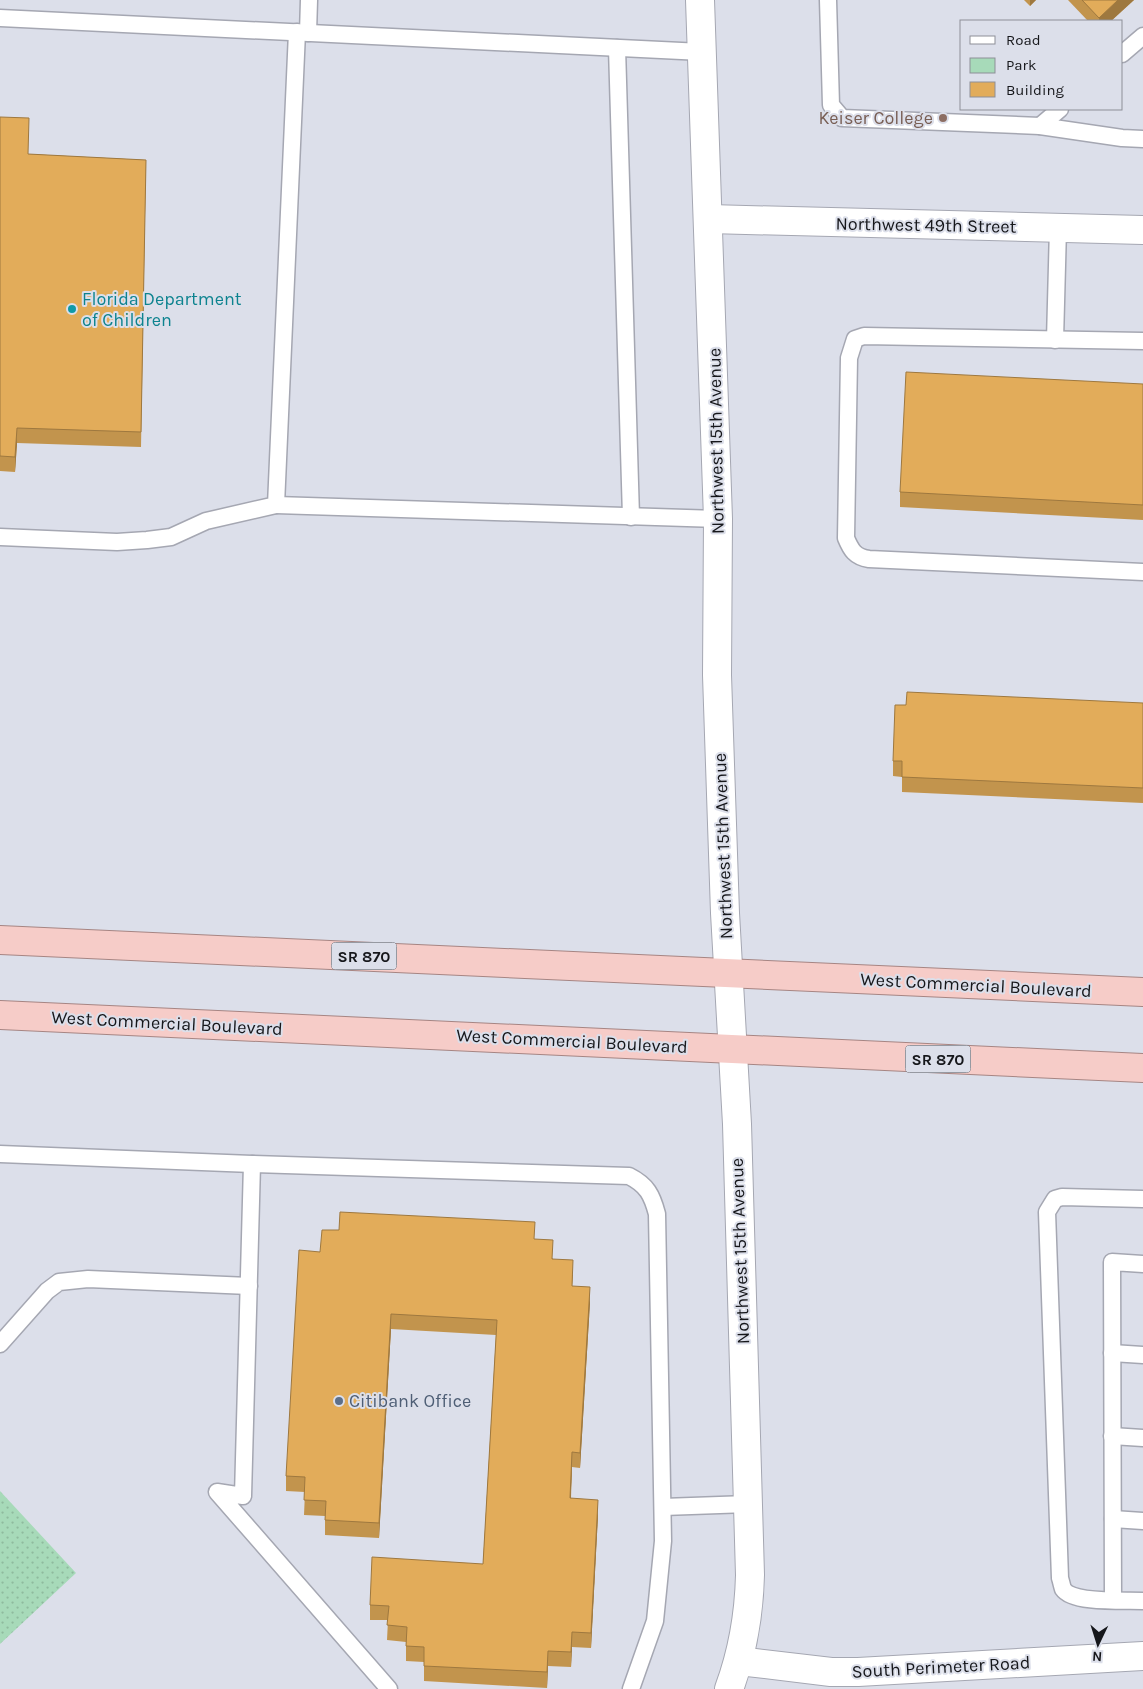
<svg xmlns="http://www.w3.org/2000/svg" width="1143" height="1689" font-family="Karla,sans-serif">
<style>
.green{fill:url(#green-dots)}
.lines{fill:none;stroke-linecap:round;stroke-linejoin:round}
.service-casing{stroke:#a5a7b2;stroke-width:19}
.minor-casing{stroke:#a5a7b2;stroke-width:30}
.trunk-casing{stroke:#a68583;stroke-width:30}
.service{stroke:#fff;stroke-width:16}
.minor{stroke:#fff;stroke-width:28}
.trunk{stroke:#f6ccc8;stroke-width:28}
.wall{fill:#c2944d}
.shaded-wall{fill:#9e783f}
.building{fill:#e2ac5a;stroke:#9e783f}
.education-dot{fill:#8d6e63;stroke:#dcdfea;stroke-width:2}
.culture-dot{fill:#0f9aa8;stroke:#dcdfea;stroke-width:2}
.service-dot{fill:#5c6f8a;stroke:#dcdfea;stroke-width:2}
.labels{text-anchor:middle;stroke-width:4;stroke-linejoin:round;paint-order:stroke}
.shield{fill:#dcdfea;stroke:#515359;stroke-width:1}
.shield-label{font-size:16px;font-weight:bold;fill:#16171b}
.education-label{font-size:18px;fill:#785e54;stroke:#dcdfea;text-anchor:end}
.street-label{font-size:18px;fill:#16171b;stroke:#dcdfea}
.culture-label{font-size:18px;fill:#0d838f;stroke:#dcdfea;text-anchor:start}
.service-label{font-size:18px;fill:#4e5e75;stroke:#dcdfea;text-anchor:start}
</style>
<defs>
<pattern id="green-dots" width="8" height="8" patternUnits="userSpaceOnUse" patternTransform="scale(1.25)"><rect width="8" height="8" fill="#a7dab9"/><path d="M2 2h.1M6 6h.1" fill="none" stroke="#8fba9e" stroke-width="1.8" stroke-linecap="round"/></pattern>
</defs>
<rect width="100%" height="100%" fill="#dcdfea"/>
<polygon class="green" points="0,1491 76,1573 0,1644"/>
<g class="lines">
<g class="service-casing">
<g id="service">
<polyline points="828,0 831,105 842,118 1040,126"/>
<polyline points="0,18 702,52"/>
<polyline points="308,33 309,0"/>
<polyline points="617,48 631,517"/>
<polyline points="1122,54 1143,36"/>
<polyline points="1060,109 1040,126 1122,138 1143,139"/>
<polyline points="1055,340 1058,228"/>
<path d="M1143,341L864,336L855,339L849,358L846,538C851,550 855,557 869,559L1143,572"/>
<polyline points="276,505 718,519"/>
<polyline points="0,537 117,542 147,540 171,537 206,521 276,505 297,32"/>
<polyline points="0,1154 252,1164"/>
<path d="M1143,1199L1062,1197L1055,1199L1047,1212L1060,1578C1061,1581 1062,1586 1063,1589C1073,1604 1126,1600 1143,1601"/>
<polyline points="0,1344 47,1291 59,1282 88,1279 249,1286"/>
<polyline points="1112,1353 1143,1355"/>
<polyline points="1112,1436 1143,1438"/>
<polyline points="663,1507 748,1504"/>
<polyline points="1113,1519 1143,1521"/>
<polyline points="1113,1600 1112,1262 1143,1264"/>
<path d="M389,1689L217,1492L243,1496L252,1164L629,1176C647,1185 652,1195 657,1214L663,1541L655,1621L631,1689"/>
</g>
</g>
<g class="minor-casing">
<g id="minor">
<path d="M700,0L718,519L717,675L725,913L737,1124L750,1575C749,1615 743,1651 729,1689"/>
<polyline points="709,219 1143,230"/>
<polyline points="739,1661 831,1672 858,1672 1143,1656"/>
</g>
</g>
<g class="trunk-casing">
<g id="trunk">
<polyline points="0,940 1143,992"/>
<polyline points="0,1015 1143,1068"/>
</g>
</g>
<use href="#service" class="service"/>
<use href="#minor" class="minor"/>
<use href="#trunk" class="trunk"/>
</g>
<g class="wall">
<polygon points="1024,0 1036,0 1030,6"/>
<polygon points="1068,0 1134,0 1111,21 1088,21"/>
<polygon points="0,117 28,154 146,160 141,447 17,443 15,472 0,471"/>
<polygon points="1143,384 1143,520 900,507 900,492"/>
<polygon points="1143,703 1143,803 902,792 902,777 893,776 893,761"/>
<polygon points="535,1239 553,1259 573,1275 572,1286 590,1302 580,1468 572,1467 571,1498 598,1515 591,1648 572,1647 571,1667 548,1666 547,1688 424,1681 424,1662 406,1661 406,1642 387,1640 388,1620 370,1620 370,1605 483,1564 496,1335 391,1329 379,1538 325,1535 325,1516 304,1515 305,1492 286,1491 286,1476 320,1252"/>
</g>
<g class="shaded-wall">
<polygon points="1030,0 1036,0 1030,6"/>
<polygon points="1118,0 1134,0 1111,21 1099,21 1099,18"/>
<polygon points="17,428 17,443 15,472 15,457"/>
<polygon points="590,1287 590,1302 580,1468 580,1453"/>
<polygon points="391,1314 391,1329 379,1538 379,1523"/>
<polygon points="572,1452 572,1467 570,1513 570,1498"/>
<polygon points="598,1500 598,1515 591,1648 591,1633"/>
<polygon points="572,1632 572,1647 571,1667 571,1652"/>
<polygon points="548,1651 548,1666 547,1688 547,1672"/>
</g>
<g class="building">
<polygon points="1082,0 1118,0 1099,18"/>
<polygon points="0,117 29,118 28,154 146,160 141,432 17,428 15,457 0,456"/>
<polygon points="906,372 1143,384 1143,505 900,492"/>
<polygon points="907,692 1143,703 1143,788 902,777 902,761 893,761 895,705 906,705"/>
<polygon points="340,1212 535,1222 534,1239 553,1240 552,1259 573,1260 572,1286 590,1287 580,1453 572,1452 570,1498 598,1500 591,1633 572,1632 571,1652 548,1651 547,1672 424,1666 424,1647 406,1646 407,1627 387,1625 389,1606 370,1605 372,1557 483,1564 497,1320 391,1314 379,1523 325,1520 326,1501 304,1500 305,1477 286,1476 299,1250 320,1252 322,1230 339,1230"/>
</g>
<circle class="education-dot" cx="943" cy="118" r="5"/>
<circle class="culture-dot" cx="72" cy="309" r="5"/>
<circle class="service-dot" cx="339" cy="1401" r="5"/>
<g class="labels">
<g class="shield">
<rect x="331.5" y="942.5" width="65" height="27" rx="4"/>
<rect x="905.5" y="1045.5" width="65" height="27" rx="4"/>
</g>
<g class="shield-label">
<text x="364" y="962">SR 870</text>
<text x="938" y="1065">SR 870</text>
</g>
<g class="education-label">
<text x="933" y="124">Keiser College</text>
</g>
<g class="street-label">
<text transform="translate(926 225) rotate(1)" y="6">Northwest 49th Street</text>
<text transform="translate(716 441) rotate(-91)" y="6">Northwest 15th Avenue</text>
<text transform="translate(723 846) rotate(-92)" y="6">Northwest 15th Avenue</text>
<text transform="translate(976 985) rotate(3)" y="6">West Commercial Boulevard</text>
<text transform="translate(167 1023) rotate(3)" y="6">West Commercial Boulevard</text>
<text transform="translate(572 1041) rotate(3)" y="6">West Commercial Boulevard</text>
<text transform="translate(740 1251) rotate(-92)" y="6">Northwest 15th Avenue</text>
<text transform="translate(941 1667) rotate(-3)" y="6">South Perimeter Road</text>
</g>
<g class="culture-label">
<text x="82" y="305">Florida Department<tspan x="82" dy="21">of Children</tspan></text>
</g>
<g class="service-label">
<text x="349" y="1407">Citibank Office</text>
</g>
</g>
<rect x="960" y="20" width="162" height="90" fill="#dcdfea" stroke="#8d8f97"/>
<rect x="970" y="36" width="25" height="8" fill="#ffffff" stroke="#8d8f97"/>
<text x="1006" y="45" font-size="15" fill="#16171b">Road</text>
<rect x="970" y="58" width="25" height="15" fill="#a7dab9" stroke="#8d8f97"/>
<text x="1006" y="70" font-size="15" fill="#16171b">Park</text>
<rect x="970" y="82" width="25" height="15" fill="#e2ac5a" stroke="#8d8f97"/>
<text x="1006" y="95" font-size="15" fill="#16171b">Building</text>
<g transform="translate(1098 1644) rotate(184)" stroke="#dcdfea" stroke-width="4" paint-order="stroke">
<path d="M0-4L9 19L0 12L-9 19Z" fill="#16171b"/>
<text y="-8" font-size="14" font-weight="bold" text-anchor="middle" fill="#16171b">N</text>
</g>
</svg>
